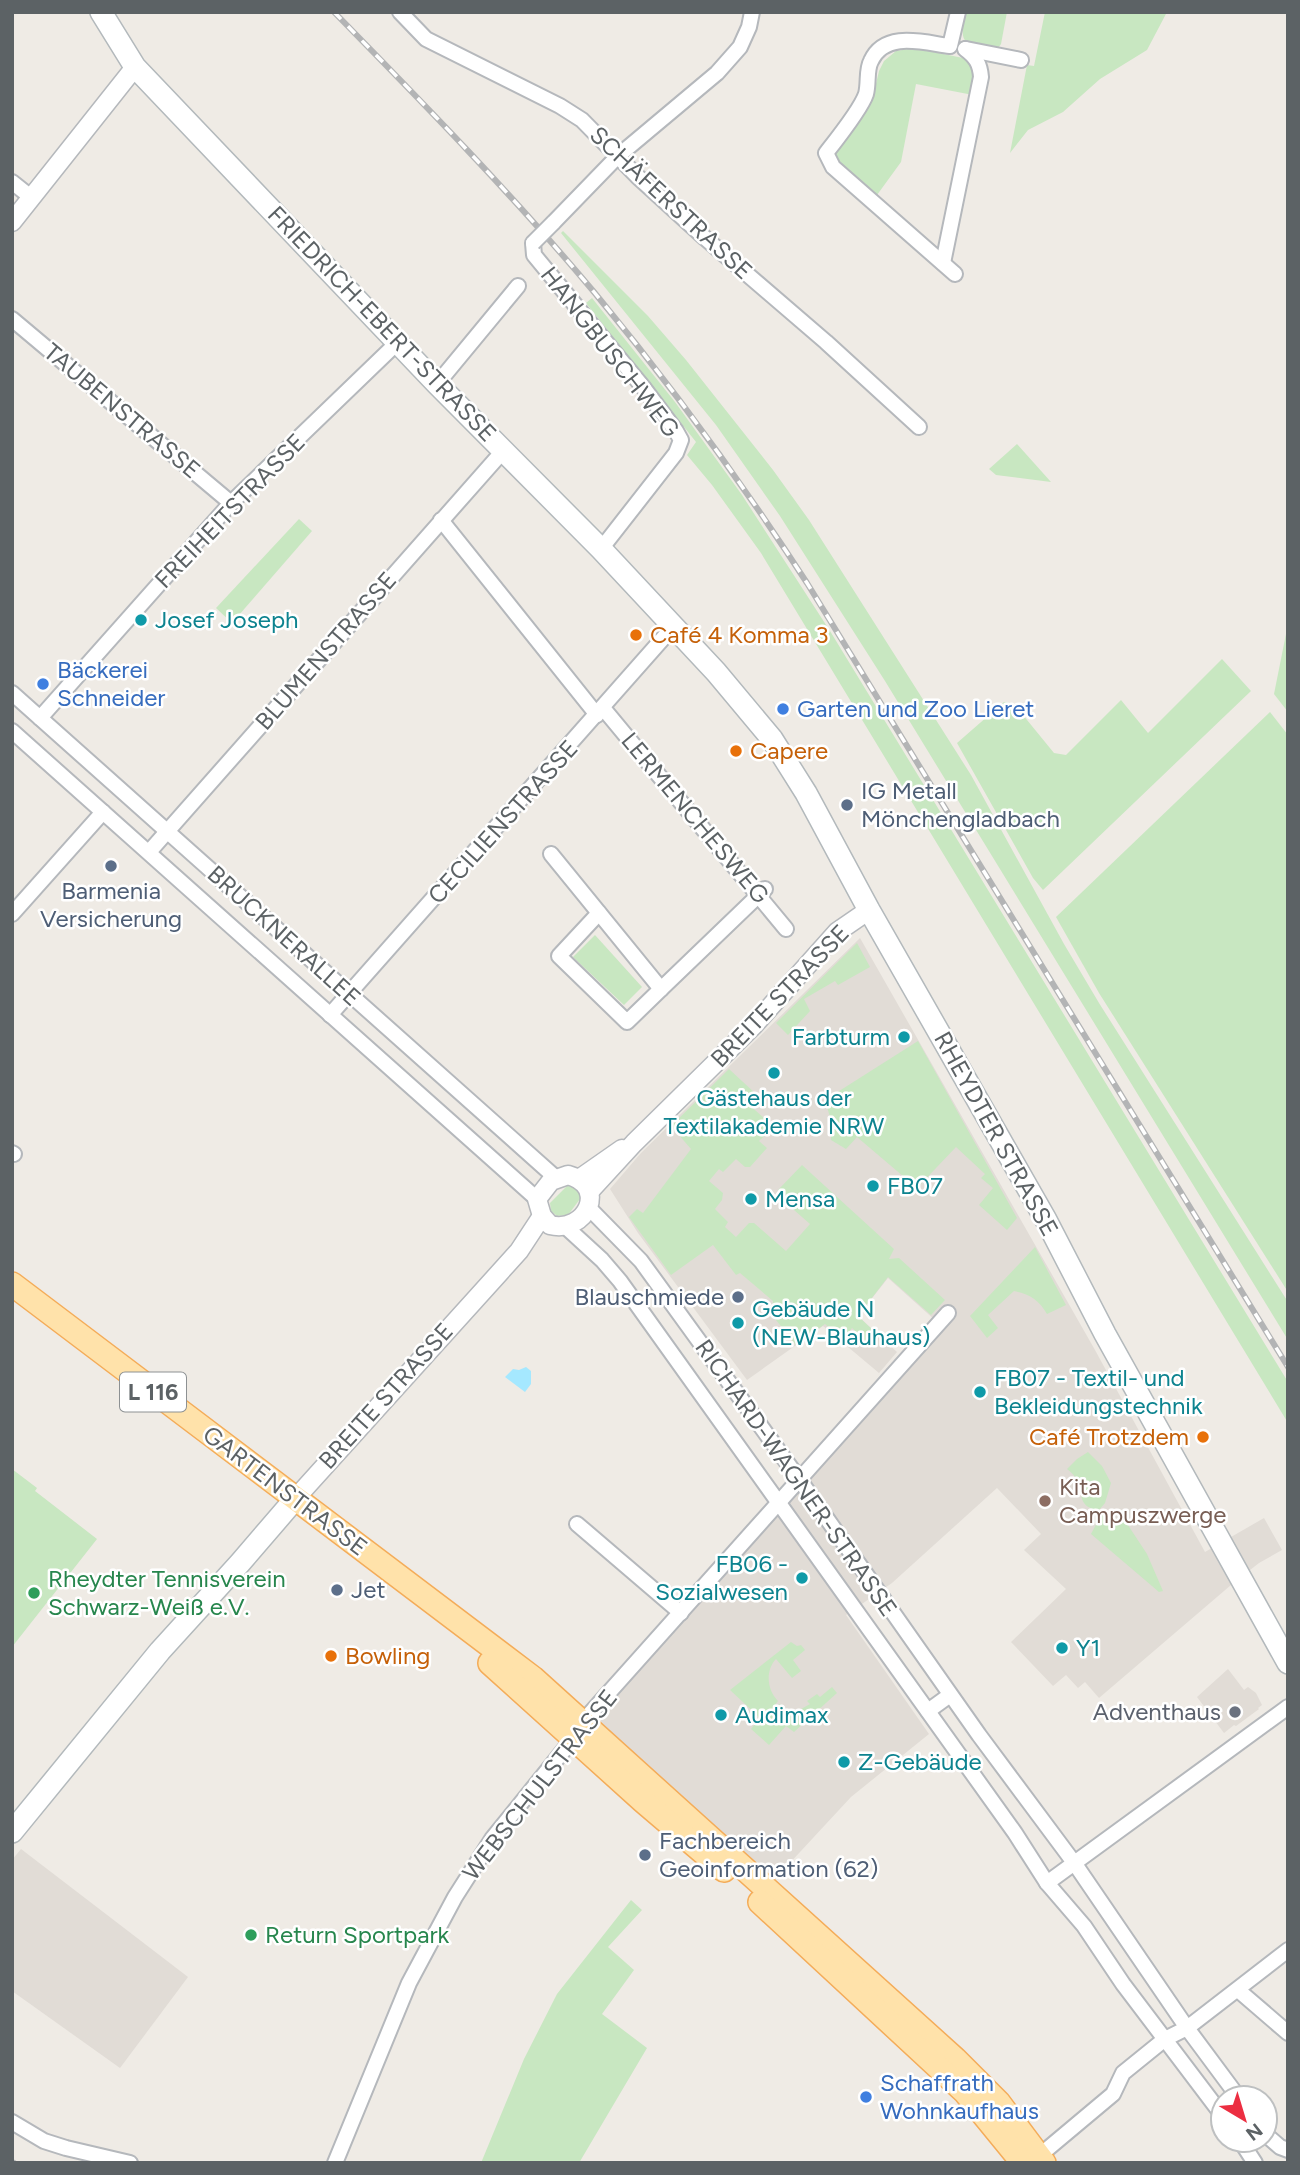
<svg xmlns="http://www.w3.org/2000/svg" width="1300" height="2175" font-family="Figtree,sans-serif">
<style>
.education{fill:#e1dcd6}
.green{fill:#c8e7c1}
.water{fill:#a5e8ff}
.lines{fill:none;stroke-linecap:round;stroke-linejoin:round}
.minor-casing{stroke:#b5b8bc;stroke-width:18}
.tertiary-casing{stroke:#b5b8bc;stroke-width:21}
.secondary-casing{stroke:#b3b9bc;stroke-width:24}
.primary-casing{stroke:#f4ac59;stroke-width:26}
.minor{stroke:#fff;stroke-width:14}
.tertiary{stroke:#fff;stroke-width:18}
.secondary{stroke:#fff;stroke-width:21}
.primary{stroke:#ffe2aa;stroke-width:23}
.rail-casing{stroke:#b3b4b5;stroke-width:6}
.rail{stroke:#fff;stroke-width:3.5;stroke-dasharray:10;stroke-linecap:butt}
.minor-bridge-casing{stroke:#b5b8bc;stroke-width:18;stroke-linecap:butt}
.minor-bridge{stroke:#fff;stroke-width:14}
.culture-dot{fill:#0f9aa8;stroke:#fff;stroke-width:2.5}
.food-dot{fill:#e8710a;stroke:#fff;stroke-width:2.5}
.shop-dot{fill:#3f7fe0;stroke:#fff;stroke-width:2.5}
.service-dot{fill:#5c6f8a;stroke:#fff;stroke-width:2.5}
.education-dot{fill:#8d6e63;stroke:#fff;stroke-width:2.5}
.leisure-dot{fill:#2e9e5b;stroke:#fff;stroke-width:2.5}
.worship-dot{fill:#6b7280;stroke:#fff;stroke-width:2.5}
.labels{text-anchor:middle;stroke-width:5;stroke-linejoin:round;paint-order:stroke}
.shield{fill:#fff;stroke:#8d9193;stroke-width:2}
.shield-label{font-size:23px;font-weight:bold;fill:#5c6265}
.street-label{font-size:24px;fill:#5c6265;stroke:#fff}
.culture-label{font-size:24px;fill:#0d838f;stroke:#fff;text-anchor:start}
.food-label{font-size:24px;fill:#c56008;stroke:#fff;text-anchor:start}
.shop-label{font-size:24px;fill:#366cbe;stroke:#fff;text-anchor:start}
.service-label{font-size:24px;fill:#4e5e75;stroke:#fff;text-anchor:start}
.education-label{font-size:24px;fill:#785e54;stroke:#fff;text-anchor:start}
.leisure-label{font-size:24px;fill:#27864d;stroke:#fff;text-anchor:start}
.worship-label{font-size:24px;fill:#5b616d;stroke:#fff;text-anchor:end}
</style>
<rect width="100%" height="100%" fill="#efebe5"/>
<g class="education">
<polygon points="860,938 1095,1350 1205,1552 1264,1518 1282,1550 1259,1563 1231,1585 1099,1698 1085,1682 1078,1688 1066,1675 1053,1686 1011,1642 1066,1589 1024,1550 1041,1534 997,1488 892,1583 846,1615 929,1734 851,1797 775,1879 718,1831 594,1720 591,1707 936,1321 888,1278 858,1316 897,1352 879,1373 823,1326 747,1380 638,1233 610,1189 641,1153"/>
<polygon points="1228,1669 1244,1690 1248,1687 1256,1693 1262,1705 1258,1708 1259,1709 1236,1726 1234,1725 1224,1733 1197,1697"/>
<polygon points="21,1849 188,1977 120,2068 12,1991 12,1860"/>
</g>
<g class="green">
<path d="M966,12H1007L1001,44L996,51C966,45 957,46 966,12Z"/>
<polygon points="1045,12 1167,12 1147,50 1100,79 1063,112 1028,130 1010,153 1027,65 1034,66"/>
<polygon points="914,48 968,59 977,70 973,95 916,84 901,162 877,195 839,164 833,151 874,92 879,71 884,61 896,51"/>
<polygon points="563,231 648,316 686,360 773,470 809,520 971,775 1064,944 1099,1003 1288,1302 1288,1340 885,681 780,516 716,425 561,233"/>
<polygon points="592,298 675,402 742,495 830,631 1288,1382 1288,1423 761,553 712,485 687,455 696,442 586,303"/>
<polygon points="1017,444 1051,482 996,475 989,469"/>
<polygon points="299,519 312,531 232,623 216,608"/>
<polygon points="1288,624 1288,712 1274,694"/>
<polygon points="1222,659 1251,691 1043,890 1033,878 957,743 1004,702 1014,704 1054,753 1066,755 1121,700 1148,733"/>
<polygon points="1270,712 1288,735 1288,1292 1099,993 1056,917"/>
<polygon points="595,935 642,987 624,1005 573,957"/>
<polygon points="857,943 870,967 838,985 835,981 804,999 810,1011 788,1035 776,1023"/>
<polygon points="918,1041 1017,1218 1007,1230 979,1205 993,1188 981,1178 985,1174 956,1147 917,1188 857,1137 846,1149 831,1140 830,1117 825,1100"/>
<polygon points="729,1069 756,1094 747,1103 774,1127 759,1141 767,1148 750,1167 745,1167 736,1159 723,1172 719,1169 709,1181 723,1193 722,1200 715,1209 728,1222 725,1227 736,1237 749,1223 754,1223 786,1251 810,1224 778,1196 778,1190 802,1165 894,1249 889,1259 899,1258 945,1300 931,1315 888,1277 858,1316 877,1334 868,1343 852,1328 843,1340 825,1324 796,1345 772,1315 773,1301 740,1273 736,1275 713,1245 671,1275 629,1217 637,1209 643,1213 691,1149 671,1126"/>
<path d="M567,1186C576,1186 581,1191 580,1199L568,1215L557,1216L551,1211L550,1203Z"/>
<path d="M1035,1247L1066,1305L1047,1314C1039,1300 1030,1294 1014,1291L988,1315L998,1328L987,1338L970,1316Z"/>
<path d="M1088,1452L1102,1466L1111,1483L1105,1503L1099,1510C1071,1507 1089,1484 1067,1469L1077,1459Z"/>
<polygon points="12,1469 37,1488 35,1491 97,1539 12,1647"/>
<polygon points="1108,1513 1104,1518 1113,1525 1122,1516 1147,1554 1163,1591 1159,1592 1091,1534 1101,1515"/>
<path d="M791,1642L797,1646L801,1645L805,1650L793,1660L801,1671L792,1678L776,1659C765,1671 767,1690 778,1701L775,1705L777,1706L780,1704L788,1712L794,1713L810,1704L807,1701L817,1694L820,1697L832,1687L837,1693L794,1732L786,1726L769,1745L751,1729L760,1718L730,1690Z"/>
<polygon points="631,1900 642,1910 608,1947 634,1970 602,2014 647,2048 579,2163 481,2163 524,2059 557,1994"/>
</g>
<polygon class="water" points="526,1367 531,1371 531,1384 525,1392 505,1377 513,1369 519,1370"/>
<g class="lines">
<g class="minor-casing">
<g id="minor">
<polyline points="400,12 426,39 560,106 582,120 637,176 705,238 826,342 919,427"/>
<polyline points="966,49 1021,60"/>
<polyline points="12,182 32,198"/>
<polyline points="553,223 618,156 717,73 740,47 749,27 752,12"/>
<polyline points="533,243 534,255 643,387 676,431 681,440 676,453 601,549"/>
<path d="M943,263L981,77C980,64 976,57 965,49"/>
<path d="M955,274L833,167L826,153C837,139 861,109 866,94C869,83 866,70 871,61C885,30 925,43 950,46L958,12"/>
<polyline points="12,319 231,503"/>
<polyline points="437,384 518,286"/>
<polyline points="441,520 597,715"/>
<polyline points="12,693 556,1178"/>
<polyline points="603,708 786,929"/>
<polyline points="40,718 231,503 398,342"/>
<polyline points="12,731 537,1199"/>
<polyline points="149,852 504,450"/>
<polyline points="551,854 661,989 765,889"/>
<polyline points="599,913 559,956 627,1022 661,989"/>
<polyline points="12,914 103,812"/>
<polyline points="330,1015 673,627"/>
<polyline points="12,1153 14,1154"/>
<polyline points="588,1207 641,1261 799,1479 979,1735 1075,1864 1187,2028 1239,2098"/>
<polyline points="566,1227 602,1260 620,1281 1015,1833 1047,1883 1084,1926 1123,1984 1223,2116"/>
<polyline points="577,1524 681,1613"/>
<polyline points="928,1711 950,1695"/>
<polyline points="1047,1883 1288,1707"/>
<polyline points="1238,1990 1288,2033"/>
<polyline points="12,2122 44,2141 66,2148 130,2163"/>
<polyline points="1265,2134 1280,2147 1288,2150"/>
<polyline points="1240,2140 1255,2163"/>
<polyline points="1034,2154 1039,2156 1113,2094 1123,2073 1165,2039 1187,2028 1288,1950"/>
<polyline points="335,2163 409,1983 455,1897 492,1839 568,1745 587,1717 948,1313"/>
</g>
</g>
<g class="tertiary-casing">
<g id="tertiary">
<polyline points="12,222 135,67"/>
<path d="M568,1175C609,1186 586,1234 550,1225L542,1216L537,1199L551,1181Z"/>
<polyline points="579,1179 622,1149"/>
<polyline points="589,1192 634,1143 754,1025 837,932 869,910"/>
<polyline points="295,1499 519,1251 542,1216"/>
</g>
</g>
<g class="secondary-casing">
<g id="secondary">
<polyline points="101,12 135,67 437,384 601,549 716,672 772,739 806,793 869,910 1046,1220 1105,1334 1288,1663"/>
<polyline points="12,1832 160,1651 240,1563 295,1499"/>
</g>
</g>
<g class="primary-casing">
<g id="primary">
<polyline points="12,1284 533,1678 955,2059 999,2103 1044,2163"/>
<polyline points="490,1663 643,1801 724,1870"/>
<polyline points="760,1902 965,2092 1023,2163"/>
</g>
</g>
<use href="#minor" class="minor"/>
<use href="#tertiary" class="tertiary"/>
<use href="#secondary" class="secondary"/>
<use href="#primary" class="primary"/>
<g class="rail-casing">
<g id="rail">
<path d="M334,12C423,103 512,194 594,292C671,385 741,481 807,583L1288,1367"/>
<polyline points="12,2162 14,2163"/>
</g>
</g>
<use href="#rail" class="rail"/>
<g class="minor-bridge-casing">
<polyline id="minor-bridge" points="533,243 553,223"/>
</g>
<use href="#minor-bridge" class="minor-bridge"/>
</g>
<g class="culture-dot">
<circle cx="141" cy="620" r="7"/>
<circle cx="904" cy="1037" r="7"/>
<circle cx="774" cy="1073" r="7"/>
<circle cx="873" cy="1186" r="7"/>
<circle cx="751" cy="1199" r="7"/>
<circle cx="738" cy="1323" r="7"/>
<circle cx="980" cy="1392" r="7"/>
<circle cx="802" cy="1578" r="7"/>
<circle cx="1062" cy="1648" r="7"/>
<circle cx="721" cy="1715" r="7"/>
<circle cx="844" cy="1762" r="7"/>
</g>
<g class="food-dot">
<circle cx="636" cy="635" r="7"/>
<circle cx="736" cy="751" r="7"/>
<circle cx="1203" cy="1437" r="7"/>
<circle cx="331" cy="1656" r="7"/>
</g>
<g class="shop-dot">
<circle cx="43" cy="684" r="7"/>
<circle cx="783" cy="709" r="7"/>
<circle cx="866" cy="2097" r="7"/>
</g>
<g class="service-dot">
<circle cx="847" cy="805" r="7"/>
<circle cx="111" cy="866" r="7"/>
<circle cx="738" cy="1297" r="7"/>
<circle cx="337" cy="1590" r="7"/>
<circle cx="645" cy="1855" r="7"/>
</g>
<circle class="education-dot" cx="1045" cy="1501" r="7"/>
<g class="leisure-dot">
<circle cx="34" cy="1593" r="7"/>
<circle cx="251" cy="1935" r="7"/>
</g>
<circle class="worship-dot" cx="1235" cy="1712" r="7"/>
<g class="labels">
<rect class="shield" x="120" y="1372.5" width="66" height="39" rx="5"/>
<g class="shield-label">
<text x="153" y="1400">L 116</text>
</g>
<g class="street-label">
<text transform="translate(671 203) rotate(43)" y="8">SCHÄFERSTRASSE</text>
<text transform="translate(382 324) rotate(46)" y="8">FRIEDRICH-EBERT-STRASSE</text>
<text transform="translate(610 352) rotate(52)" y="8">HANGBUSCHWEG</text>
<text transform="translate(122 411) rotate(40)" y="8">TAUBENSTRASSE</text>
<text transform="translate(230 511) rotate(-46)" y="8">FREIHEITSTRASSE</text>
<text transform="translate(326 651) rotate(-49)" y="8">BLUMENSTRASSE</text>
<text transform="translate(695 818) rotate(50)" y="8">LERMENCHESWEG</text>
<text transform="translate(503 822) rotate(-48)" y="8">CECILIENSTRASSE</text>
<text transform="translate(284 936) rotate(42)" y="8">BRUCKNERALLEE</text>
<text transform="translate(780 996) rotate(-46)" y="8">BREITE STRASSE</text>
<text transform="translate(996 1134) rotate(61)" y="8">RHEYDTER STRASSE</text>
<text transform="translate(386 1396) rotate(-48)" y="8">BREITE STRASSE</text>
<text transform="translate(796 1478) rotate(55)" y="8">RICHARD-WAGNER-STRASSE</text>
<text transform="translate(285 1491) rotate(37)" y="8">GARTENSTRASSE</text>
<text transform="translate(540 1785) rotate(-52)" y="8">WEBSCHULSTRASSE</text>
</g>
<g class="culture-label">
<text x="155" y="628">Josef Joseph</text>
<text x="890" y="1045" text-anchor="end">Farbturm</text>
<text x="774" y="1106" text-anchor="middle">Gästehaus der<tspan x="774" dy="28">Textilakademie NRW</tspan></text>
<text x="887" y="1194">FB07</text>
<text x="765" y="1207">Mensa</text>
<text x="752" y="1317">Gebäude N<tspan x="752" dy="28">(NEW-Blauhaus)</tspan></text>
<text x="994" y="1386">FB07 - Textil- und<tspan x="994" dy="28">Bekleidungstechnik</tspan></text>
<text x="788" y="1572" text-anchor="end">FB06 -<tspan x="788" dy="28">Sozialwesen</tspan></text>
<text x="1076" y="1656">Y1</text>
<text x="735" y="1723">Audimax</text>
<text x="858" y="1770">Z-Gebäude</text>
</g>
<g class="food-label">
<text x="650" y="643">Café 4 Komma 3</text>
<text x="750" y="759">Capere</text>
<text x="1189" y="1445" text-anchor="end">Café Trotzdem</text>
<text x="345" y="1664">Bowling</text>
</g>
<g class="shop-label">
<text x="57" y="678">Bäckerei<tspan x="57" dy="28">Schneider</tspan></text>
<text x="797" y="717">Garten und Zoo Lieret</text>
<text x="880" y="2091">Schaffrath<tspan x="880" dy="28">Wohnkaufhaus</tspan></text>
</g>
<g class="service-label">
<text x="861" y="799">IG Metall<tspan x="861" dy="28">Mönchengladbach</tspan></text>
<text x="111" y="899" text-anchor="middle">Barmenia<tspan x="111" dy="28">Versicherung</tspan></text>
<text x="724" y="1305" text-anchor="end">Blauschmiede</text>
<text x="351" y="1598">Jet</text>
<text x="659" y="1849">Fachbereich<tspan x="659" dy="28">Geoinformation (62)</tspan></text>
</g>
<g class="education-label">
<text x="1059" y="1495">Kita<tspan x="1059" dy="28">Campuszwerge</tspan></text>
</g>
<g class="leisure-label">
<text x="48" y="1587">Rheydter Tennisverein<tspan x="48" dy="28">Schwarz-Weiß e.V.</tspan></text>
<text x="265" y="1943">Return Sportpark</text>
</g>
<g class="worship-label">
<text x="1221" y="1720">Adventhaus</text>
</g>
</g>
<rect width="1300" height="2175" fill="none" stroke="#5c6265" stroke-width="28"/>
<g transform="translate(1244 2119) rotate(142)"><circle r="33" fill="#ffffff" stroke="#bec0c1" stroke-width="2"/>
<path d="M0-5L12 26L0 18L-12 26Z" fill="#ec2e41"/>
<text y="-10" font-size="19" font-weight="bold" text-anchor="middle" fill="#5c6265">N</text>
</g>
</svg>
